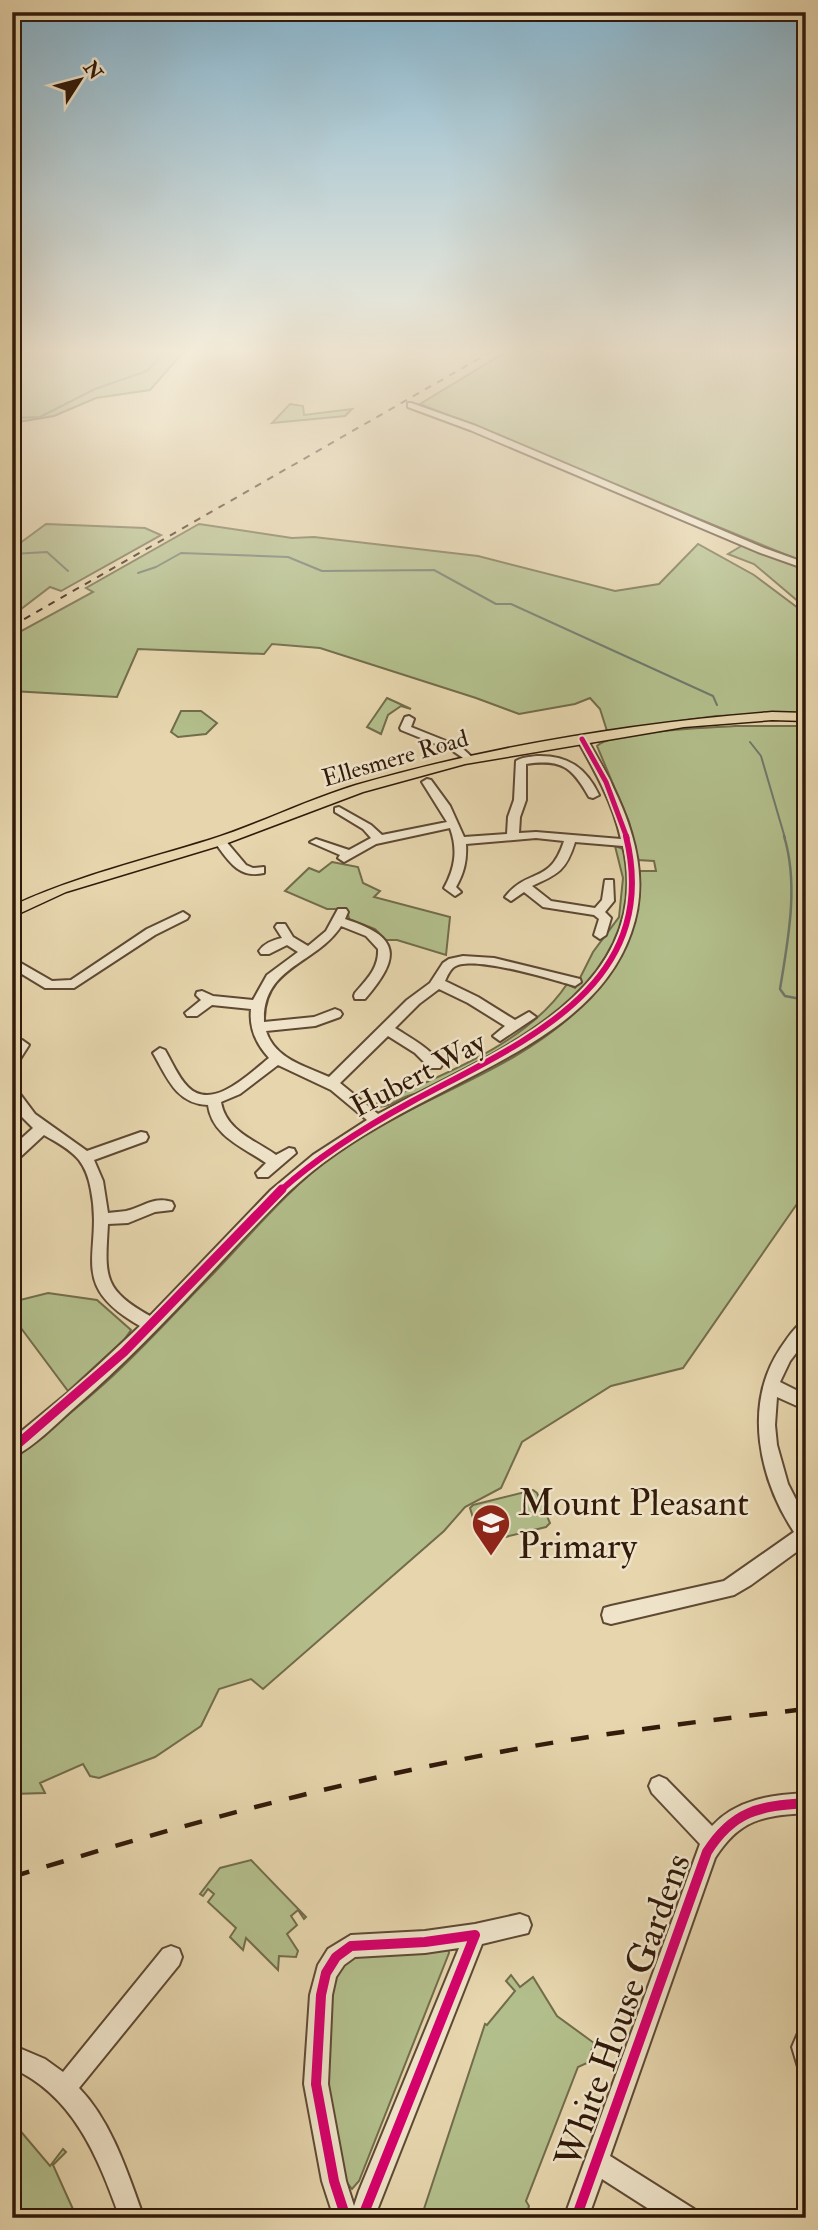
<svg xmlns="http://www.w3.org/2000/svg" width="818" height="2230" font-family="'IM FELL Double Pica',serif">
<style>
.green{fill:#b2be8b;stroke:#726c4a;stroke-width:2}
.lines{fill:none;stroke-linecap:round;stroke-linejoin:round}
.stream-far1{stroke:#6e796b;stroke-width:2}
.stream{stroke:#6e796b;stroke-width:2.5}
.minor-casing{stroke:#5f4933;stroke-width:4}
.major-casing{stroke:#321a0a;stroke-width:3}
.minor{fill:#efe4ca;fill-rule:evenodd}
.major{fill:#e6d5ad;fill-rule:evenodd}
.rail-far1{stroke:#321a0a;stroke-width:2;stroke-dasharray:7 7;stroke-linecap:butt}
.rail{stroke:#321a0a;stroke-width:4.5;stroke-dasharray:18 18;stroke-linecap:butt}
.cycleway-far3-casing{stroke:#efe4ca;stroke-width:9}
.cycleway-far2-casing{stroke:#efe4ca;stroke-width:10}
.cycleway-far1-casing{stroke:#efe4ca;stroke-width:13}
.cycleway-casing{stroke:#efe4ca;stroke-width:15}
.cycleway-far3{stroke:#d6006c;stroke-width:5}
.cycleway-far2{stroke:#d6006c;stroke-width:6}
.cycleway-far1{stroke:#d6006c;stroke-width:9}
.cycleway{stroke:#d6006c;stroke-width:10}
.labels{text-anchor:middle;stroke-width:5;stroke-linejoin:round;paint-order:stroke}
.far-street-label{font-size:24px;fill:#321a0a;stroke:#efe4ca}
.street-label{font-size:30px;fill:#321a0a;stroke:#efe4ca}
.near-poi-label{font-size:37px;fill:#321a0a;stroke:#efe4ca;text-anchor:start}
.near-street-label{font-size:37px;fill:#321a0a;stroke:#efe4ca}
</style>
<rect width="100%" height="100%" fill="#e6d5ad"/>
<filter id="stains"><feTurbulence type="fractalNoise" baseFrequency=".00286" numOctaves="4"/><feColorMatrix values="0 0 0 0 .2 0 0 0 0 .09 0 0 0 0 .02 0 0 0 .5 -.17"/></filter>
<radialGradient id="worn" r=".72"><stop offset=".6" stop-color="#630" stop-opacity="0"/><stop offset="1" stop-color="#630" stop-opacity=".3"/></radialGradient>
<g class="green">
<polygon points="12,350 185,350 150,390 96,398 54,416 12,423"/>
<polygon points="509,350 806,350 806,563 420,404"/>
<polygon points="290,404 303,406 304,415 352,409 345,416 272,423"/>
<polygon points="46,524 145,528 161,535 61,591 50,587 12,616 12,549"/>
<polygon points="199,524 292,538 314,537 478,556 615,591 659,584 698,544 754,575 806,614 806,713 716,716 607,731 600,709 590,698 575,704 519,714 476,698 320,648 272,644 264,654 138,649 117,697 12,691 12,636 93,592 86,588"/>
<polygon points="743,545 806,568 806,608 754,564 728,554"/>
<polygon points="387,698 411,709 401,706 388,715 381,734 367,727"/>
<polygon points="181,711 201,711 217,723 206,734 178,737 171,732"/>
<path d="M735,726H806V1191L683,1368L611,1386L522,1442L501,1488L465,1507L444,1531L263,1689L251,1679L219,1689L201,1726L155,1757L99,1778L90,1776L83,1764L40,1783L45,1793L12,1794V1461C44,1435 75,1410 105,1383C143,1349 177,1310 213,1274C252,1233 288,1189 334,1155C410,1099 508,1076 578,1010C619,971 643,927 639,871H656L654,861L638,860L629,822L597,746C611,731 710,728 735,726Z"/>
<path d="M615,846L626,850L629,898L619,935L589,983L558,1014L504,1048L416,1094C400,1095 390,1111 371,1106C437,1077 527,1045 567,984L575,988L593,952L619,917L623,878Z"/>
<polygon points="332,862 358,867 363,883 380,891 374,897 450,917 446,955 397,940 386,940 375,929 349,919 347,909 327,909 285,891 309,868 319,872"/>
<polygon points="48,1293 97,1300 131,1330 124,1340 68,1391 12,1316 12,1302"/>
<polygon points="533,1490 537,1493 550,1523 546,1527 485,1542 480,1541 470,1508 473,1505"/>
<polygon points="251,1860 306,1917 304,1919 298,1910 291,1916 297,1925 287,1934 298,1951 296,1957 279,1956 278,1970 246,1938 243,1950 230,1937 236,1928 208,1902 214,1894 208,1889 203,1896 200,1894 220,1868"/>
<polygon points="448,1947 449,1953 359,2181 352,2189 344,2179 324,2092 329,1990 338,1968 352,1956"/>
<polygon points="511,1975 520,1987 533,1977 557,2016 594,2043 587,2063 578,2067 526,2201 529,2206 525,2218 421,2218 485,2024 487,2025 515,1991 506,1981"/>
<polygon points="12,2121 50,2166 63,2149 66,2152 53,2165 77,2218 12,2218"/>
</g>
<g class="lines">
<g class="stream-far1">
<polyline points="12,418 40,417 95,389 147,371 167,350"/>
<polyline points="12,554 47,552 68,571"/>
<polyline points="138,573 156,567 181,553 288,557 322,571 434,570 496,604 511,604 713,696 717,705"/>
<polyline points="750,742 761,756 785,838"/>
</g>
<path class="stream" d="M784,836C799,885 788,940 780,989L785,996L806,1000"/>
<g class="minor-casing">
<g id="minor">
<polygon points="411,403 476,426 764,548 806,563 806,569 758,552 470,430 408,407 408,403"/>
<polygon points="409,716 414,719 411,727 461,747 474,759 469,762 453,751 401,730 400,728 405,717"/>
<path d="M582,736L587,739C621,798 656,864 631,933C603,1014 516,1053 446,1090C404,1112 361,1134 323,1163C279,1196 244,1238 206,1278C164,1323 121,1367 74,1408C58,1422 32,1449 12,1457V1439L75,1387L140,1326C65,1283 104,1255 91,1190C89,1179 86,1169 79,1160C70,1149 56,1142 44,1135L17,1160L12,1161V1147L33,1128L12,1107V1089L17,1090L35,1114L87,1151L141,1132L146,1133L148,1137L146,1141L94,1160L103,1181L108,1213C114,1212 121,1212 126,1211C143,1207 154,1196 172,1202L174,1206L172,1210L155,1212L128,1223L108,1224C105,1276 102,1289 150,1316L271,1190L313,1155L367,1120L331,1090L278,1065L240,1094L221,1102C226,1131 255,1140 276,1155L289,1148L294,1149L296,1153L268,1177H258L256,1173L266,1163C243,1147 212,1136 208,1105C176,1104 167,1077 153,1053L160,1048L165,1050C172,1062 178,1077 188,1087C213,1112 251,1072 269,1058C256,1044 249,1028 251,1009L212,1005L197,1016H187L185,1013L201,1000L196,995L197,992L202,991L213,996L253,1000L267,975L298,952L287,945L269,954H261L259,951C264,943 273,940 282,938L275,927L277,924H285L293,937L308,946L326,931L338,909H346L348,912L345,919C401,937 401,957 365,999H355L354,996L355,993C367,979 379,968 378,949L366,936L341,926C317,964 262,966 264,1022L314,1017L335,1009L340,1011L342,1014L340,1017L315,1026L266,1031C275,1059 305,1066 329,1077L407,1000L430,983L443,963L449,959L463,956L494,958L580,979L581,982L575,986C554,980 471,954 454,967C449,971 447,977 445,981L478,997L515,1020L529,1012L536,1017L500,1041L493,1036L505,1026L468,1003L439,989L419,1004L395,1028C412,1039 430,1048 442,1065L440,1068H430L415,1053L388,1036L340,1083L378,1114C481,1058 658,996 623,846L575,842C566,871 558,874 532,886L551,901L595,908L602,900L605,880H613L614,901L605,912L611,918L606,935L600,939L594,935L599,919L594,915L543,907L524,892L511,901L505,897C529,867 550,885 564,841L536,838L466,844C467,861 464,873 456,887L461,892L455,896L444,888C455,868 458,850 450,828L376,844L344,862L338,858L340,855L310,842L316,839L349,850L371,838L363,829L335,812V808L339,807L371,825L382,835L447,822L422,782L427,779L431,780L450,806L464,837L507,834L508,817L514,800L516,761C522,757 529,757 537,756C568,755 586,768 599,795L593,798L589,797C572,767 562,759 526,764V800L520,817L519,833L536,832L621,839C613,803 595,771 577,739Z"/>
<path d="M220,838L224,839L246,865L253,868L264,867V873C238,879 228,860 214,841Z"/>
<polygon points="183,912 189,916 187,919 155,935 74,988 45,988 12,968 12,958 52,981 71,980 147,929"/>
<polygon points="22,1040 29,1045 17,1064 12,1066 12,1050 17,1042"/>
<path d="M806,1321V1340L790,1361L780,1382L806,1395V1410L777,1397L775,1425L777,1445L788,1484L806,1519V1545L751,1585L734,1595L611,1624L604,1622L602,1615L604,1608L611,1606L724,1581L794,1532C759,1479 743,1405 780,1349C787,1339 795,1325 806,1321Z"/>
<path d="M659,1776L666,1779L712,1826C737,1799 771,1795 806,1793V1813C762,1816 740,1819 715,1858L610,2156L694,2209L697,2218H663L602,2179L588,2218H564L700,1844L652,1793L649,1786L652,1779Z"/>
<path d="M520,1914L528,1917L531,1925L528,1933L482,1944L374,2218H334L322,2181L304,2084L310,1995L318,1965L328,1949L351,1935L425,1931L475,1924ZM459,1948L359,2191L354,2206L346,2181L328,2084L332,1995L336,1977L344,1965L355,1957L425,1953Z"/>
<path d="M171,1946L179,1949L182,1957L179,1965L79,2088C112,2122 128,2174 144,2218H120C98,2157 74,2096 12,2068V2045L45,2059L63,2072L163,1949Z"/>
<polygon points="806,2030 806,2070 798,2067 792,2047 798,2033"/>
</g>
</g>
<g class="major-casing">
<path id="major" d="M772,712L806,713V721L772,720L684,727L465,764L363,792L225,844L66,892L12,917V906C76,876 145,860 212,839C261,823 307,800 356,785C491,746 632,723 772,712Z"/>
</g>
<use href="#minor" class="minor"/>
<use href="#major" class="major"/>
<polyline class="rail-far1" points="12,626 494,350"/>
<path class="rail" d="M12,1877C161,1831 311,1789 464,1759C577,1736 692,1722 806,1709"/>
<g class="cycleway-far3-casing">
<polyline id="cycleway-far3" points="582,739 606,782 627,838"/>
</g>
<g class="cycleway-far2-casing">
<path id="cycleway-far2" d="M280,1191C320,1155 365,1127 411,1102C520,1043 663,988 626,836"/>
</g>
<g class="cycleway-far1-casing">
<polyline id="cycleway-far1" points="12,1449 124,1352 282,1189"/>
</g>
<g class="cycleway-casing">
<g id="cycleway">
<polyline points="346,2218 334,2181 316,2084 321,1995 326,1973 336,1957 351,1946 425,1942 475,1935 362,2218"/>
<path d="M576,2218L707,1852C733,1811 759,1806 806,1803"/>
</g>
</g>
<use href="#cycleway-far3" class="cycleway-far3"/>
<use href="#cycleway-far2" class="cycleway-far2"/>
<use href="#cycleway-far1" class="cycleway-far1"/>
<use href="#cycleway" class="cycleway"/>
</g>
<linearGradient id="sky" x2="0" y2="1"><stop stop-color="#87b6d0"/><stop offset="0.53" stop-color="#f4ecda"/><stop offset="1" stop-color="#f4ecda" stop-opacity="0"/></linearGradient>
<rect width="818" height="662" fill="url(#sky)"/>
<defs>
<g id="school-pin" transform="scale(2.0125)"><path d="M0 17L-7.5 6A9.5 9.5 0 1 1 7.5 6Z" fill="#8f2418" stroke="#efe4ca"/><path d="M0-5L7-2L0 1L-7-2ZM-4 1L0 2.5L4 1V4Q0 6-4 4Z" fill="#fff"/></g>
</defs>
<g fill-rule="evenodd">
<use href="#school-pin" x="491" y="1523"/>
</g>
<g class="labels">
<g class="far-street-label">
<text transform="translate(395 758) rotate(-16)" y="8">Ellesmere Road</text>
</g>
<g class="street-label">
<text transform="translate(418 1074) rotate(-28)" y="10">Hubert Way</text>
</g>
<g class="near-poi-label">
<text x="518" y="1515">Mount Pleasant<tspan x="518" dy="43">Primary</tspan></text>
</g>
<g class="near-street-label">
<text transform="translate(622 2010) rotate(-70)" y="13">White House Gardens</text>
</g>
</g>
<rect width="818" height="2230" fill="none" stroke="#e6d5ad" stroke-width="42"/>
<rect x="14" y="14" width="790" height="2202" fill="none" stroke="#321a0a" stroke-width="3.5"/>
<rect x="21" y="21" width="776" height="2188" fill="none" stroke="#321a0a" stroke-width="2"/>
<g transform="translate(80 80) rotate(54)" stroke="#efe4ca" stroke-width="5" paint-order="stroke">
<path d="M0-5L12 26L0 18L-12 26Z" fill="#321a0a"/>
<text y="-10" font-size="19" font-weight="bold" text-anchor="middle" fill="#321a0a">N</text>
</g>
<rect width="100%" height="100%" filter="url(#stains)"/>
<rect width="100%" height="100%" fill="url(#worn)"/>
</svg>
